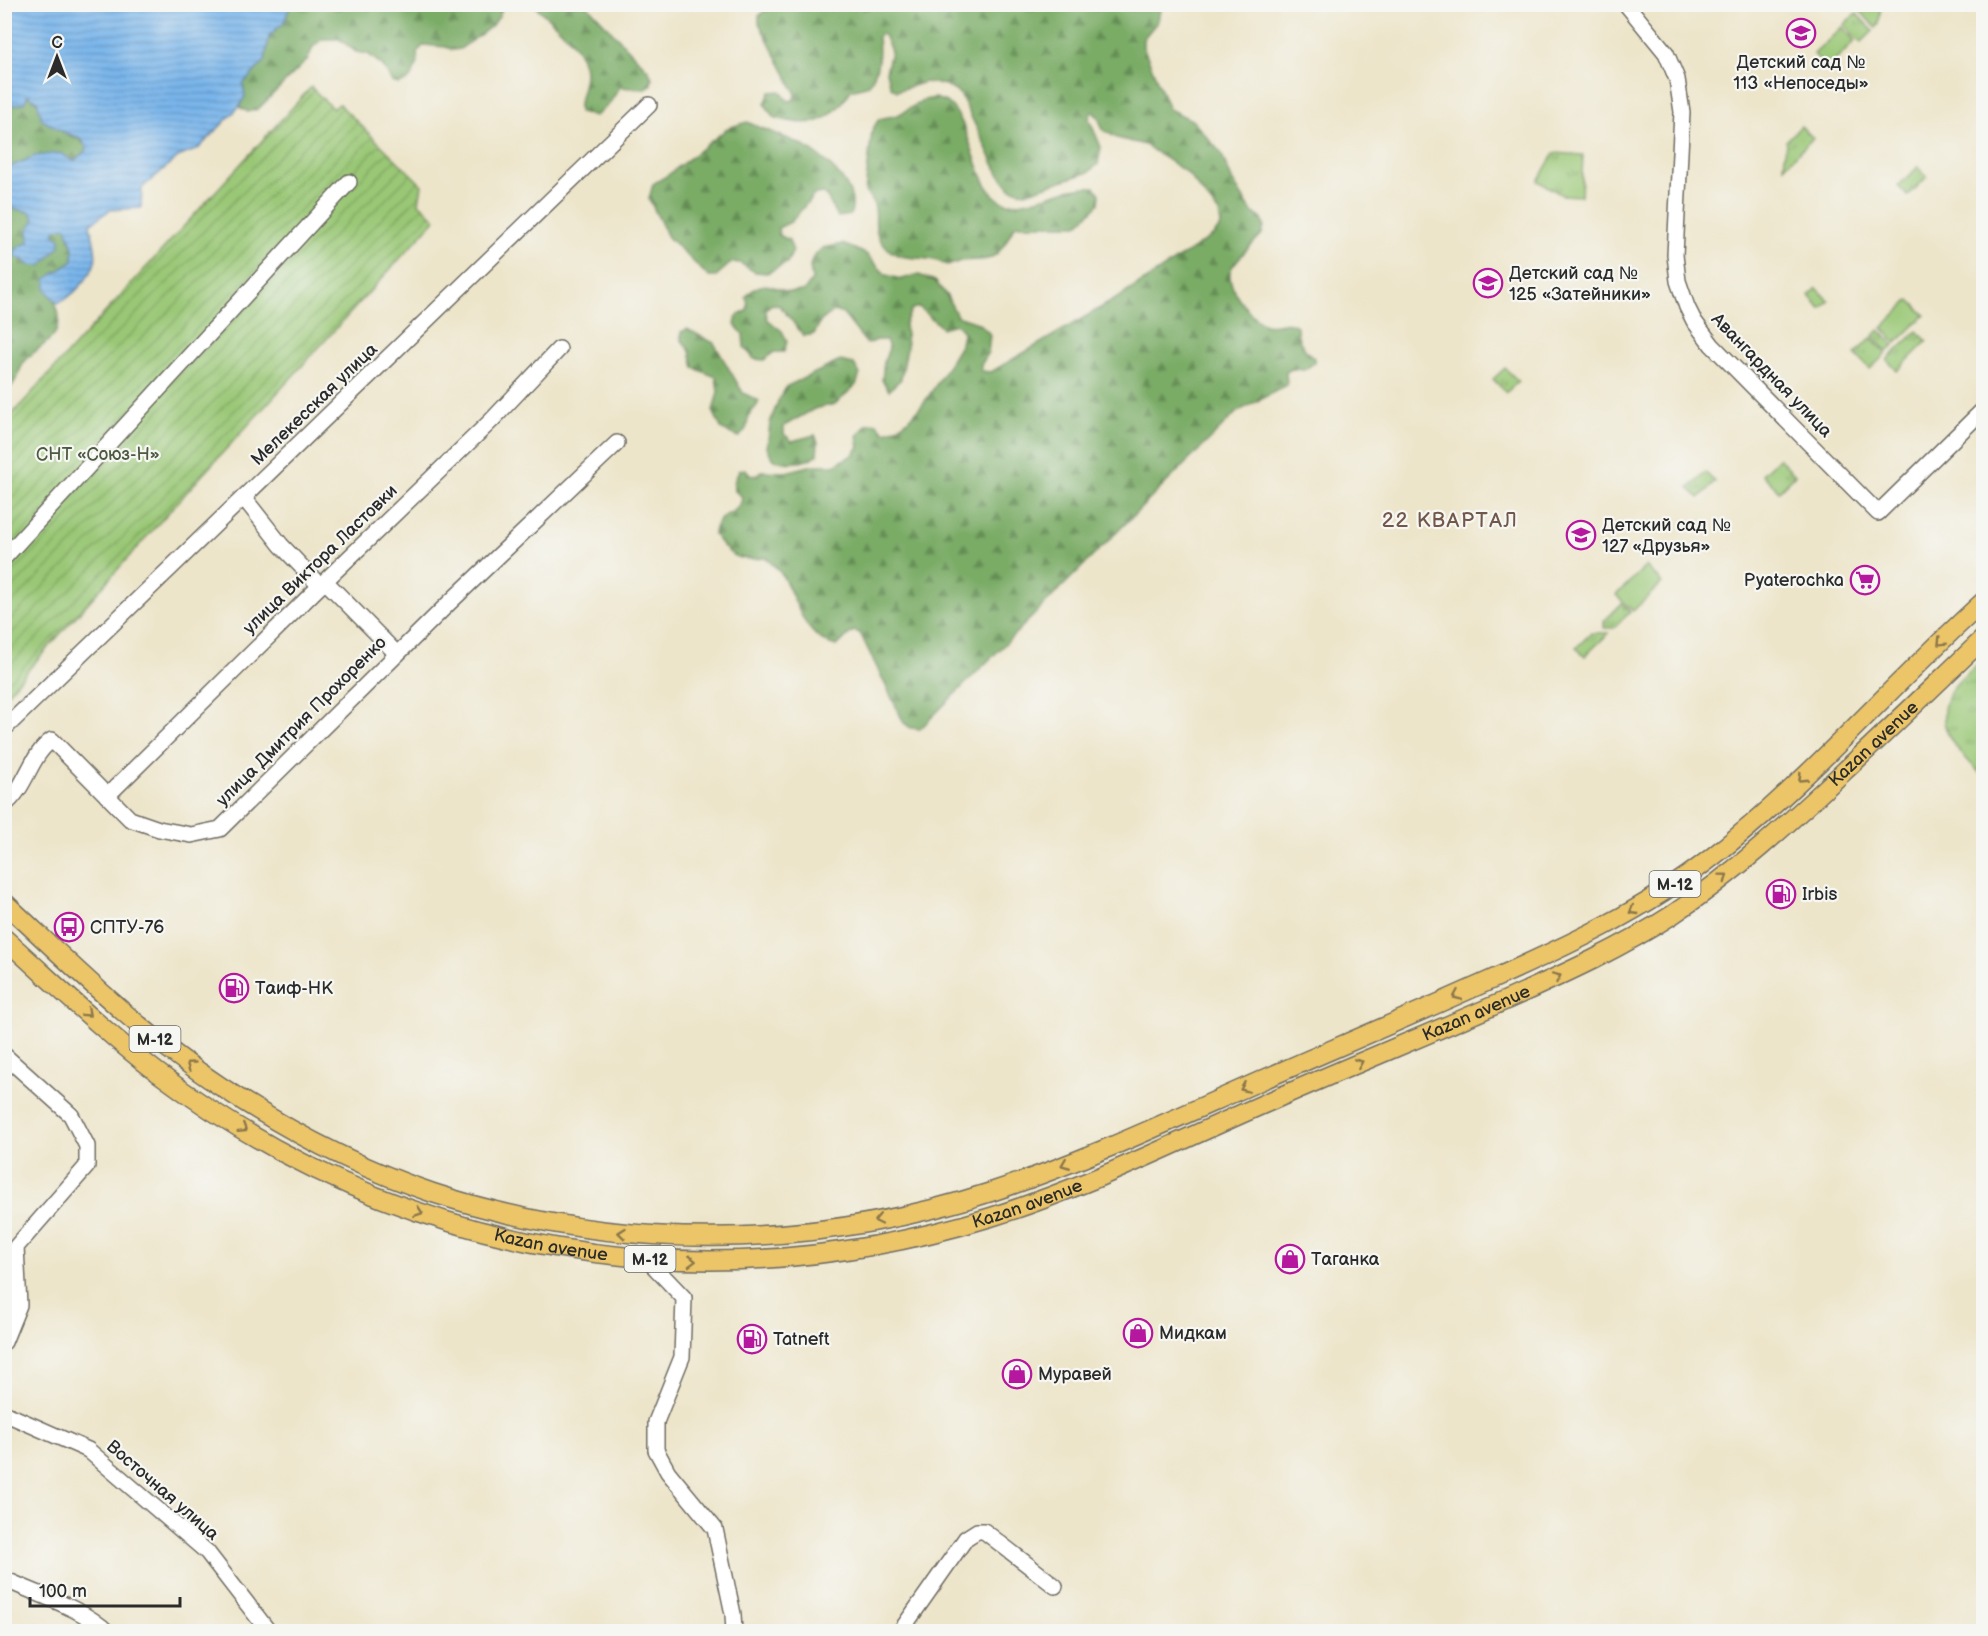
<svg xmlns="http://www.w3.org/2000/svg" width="1988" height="1636" font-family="'Balsamiq Sans',sans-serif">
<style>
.grass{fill:url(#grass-tufts);stroke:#627950;stroke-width:1.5}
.forest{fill:url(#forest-firs);stroke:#526c48;stroke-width:1.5}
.garden{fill:url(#garden-furrows);stroke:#627950;stroke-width:1.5}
.pitch{fill:#99c775;stroke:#627950;stroke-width:1.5}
.water{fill:url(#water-rules);stroke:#52708b;stroke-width:1.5}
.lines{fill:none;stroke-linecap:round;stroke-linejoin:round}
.minor-casing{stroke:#6f6c63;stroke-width:18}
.major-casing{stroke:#6f6c63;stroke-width:21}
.minor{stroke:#fff;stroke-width:15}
.major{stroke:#ecc569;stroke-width:18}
.oneway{stroke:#8c784a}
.labels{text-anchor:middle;stroke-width:4.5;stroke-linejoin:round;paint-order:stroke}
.shield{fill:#f6f6f2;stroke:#686867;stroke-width:1.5}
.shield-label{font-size:16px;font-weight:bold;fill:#2b2b2b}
.poi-label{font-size:18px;fill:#2b2b2b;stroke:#f6f6f2;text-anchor:start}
.street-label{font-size:18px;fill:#2b2b2b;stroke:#f6f6f2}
.park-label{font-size:18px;fill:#4c5a41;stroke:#f6f6f2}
.quarter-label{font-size:21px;letter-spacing:1.5px;fill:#72584a;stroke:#f6f6f2}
</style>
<defs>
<pattern id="grass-tufts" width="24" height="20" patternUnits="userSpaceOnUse" patternTransform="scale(1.5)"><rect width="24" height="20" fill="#99c775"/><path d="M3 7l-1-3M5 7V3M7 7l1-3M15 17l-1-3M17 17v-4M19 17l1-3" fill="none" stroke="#7da260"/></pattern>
<pattern id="forest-firs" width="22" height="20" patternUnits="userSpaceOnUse" patternTransform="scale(1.5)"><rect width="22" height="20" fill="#7aac66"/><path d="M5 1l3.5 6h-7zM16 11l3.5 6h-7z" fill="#648c54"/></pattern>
<pattern id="garden-furrows" width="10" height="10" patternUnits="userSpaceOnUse" patternTransform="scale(1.5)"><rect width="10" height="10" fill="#99c775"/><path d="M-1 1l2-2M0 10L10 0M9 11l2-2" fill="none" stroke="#7da260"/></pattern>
<pattern id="water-rules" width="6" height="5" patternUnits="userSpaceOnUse" patternTransform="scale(1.5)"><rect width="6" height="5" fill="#79b5eb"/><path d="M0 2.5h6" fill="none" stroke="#6393bf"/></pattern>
</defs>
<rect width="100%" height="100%" fill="#f6f6f2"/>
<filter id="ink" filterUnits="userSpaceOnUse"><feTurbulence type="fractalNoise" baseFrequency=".0167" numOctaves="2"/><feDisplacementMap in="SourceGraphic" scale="12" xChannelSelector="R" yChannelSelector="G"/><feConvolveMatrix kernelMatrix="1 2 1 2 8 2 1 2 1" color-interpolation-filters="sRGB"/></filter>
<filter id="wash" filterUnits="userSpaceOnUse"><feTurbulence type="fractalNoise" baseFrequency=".008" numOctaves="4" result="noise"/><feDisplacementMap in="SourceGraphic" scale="24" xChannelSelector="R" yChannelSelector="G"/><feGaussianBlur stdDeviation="1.35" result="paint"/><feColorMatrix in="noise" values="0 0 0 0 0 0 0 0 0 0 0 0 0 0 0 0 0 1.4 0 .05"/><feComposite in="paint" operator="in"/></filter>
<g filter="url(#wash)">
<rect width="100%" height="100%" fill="#ede5ca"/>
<g class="grass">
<polygon points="1865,5 1881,5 1879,24 1876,28 1859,10"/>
<polygon points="1856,13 1873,31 1861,43 1844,25"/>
<polygon points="1801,126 1813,138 1784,167 1786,141"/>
<polygon points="1554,153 1583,155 1581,196 1562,195 1538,181"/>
<polygon points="1918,167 1927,177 1908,196 1898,186"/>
<polygon points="1817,288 1829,301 1821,309 1809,296"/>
<polygon points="1879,330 1894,345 1887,352 1873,337"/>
<polygon points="1917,331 1927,341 1897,371 1887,360"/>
<polygon points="1871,338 1886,354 1870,369 1855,354"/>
<polygon points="1505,368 1518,381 1506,393 1493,379"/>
<polygon points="1779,458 1795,475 1779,491 1762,474"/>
<polygon points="1705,472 1715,482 1699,498 1689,488"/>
<polygon points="1622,603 1630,612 1614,628 1604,628 1604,621"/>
<polygon points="1591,633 1609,633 1585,656 1576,648"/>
<path d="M1983,659V776C1961,753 1930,728 1950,692C1957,680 1973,669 1983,659Z"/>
</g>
<g class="forest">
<path d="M771,4H805L809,6L816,4L1161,5L1158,21L1143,39V46L1169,109L1192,120L1221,153L1233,182L1252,212L1262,219L1264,227L1262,234C1253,244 1236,259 1231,269C1224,284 1251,320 1266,324C1277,327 1286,318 1297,326C1297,340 1303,349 1314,358V363L1304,370L1292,369L1286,372L1287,385L1237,412L920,729L911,728L904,723L860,633L854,631C846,635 844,641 836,646C801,636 799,603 782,575C778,569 771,563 766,558C736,561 732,558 714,535C715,510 741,517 742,497L735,491L734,482L739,470L746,469L751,476L758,475L761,471L786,472L813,465H834L853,455L859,447L857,436L867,424L877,423L884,432C917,428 944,370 961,344L963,332L956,324L942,328L919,307L912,309L905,323L907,348L901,379L889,390L882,380L884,362L889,348L886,340H877L867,344L843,314L834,311L821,321L814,334L804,336L780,306L772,304L766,309L767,319L782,331L787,341L784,352H774L764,360L754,359L744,347L743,334L735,325L737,316L747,311L748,305L746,297C758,281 768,284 785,291C790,293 798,291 804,291L812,280L810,266L812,259L822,248L843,244L866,254L886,275L901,279L919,275L935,281L947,296L957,316L978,323L990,334L988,353L981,365V371L991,372L1124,294L1214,235L1221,225L1219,213L1187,173L1145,145L1117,138L1103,130L1098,117L1093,112L1090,114L1089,119L1101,147L1098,164L1089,172L1025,193L1010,188L999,174L960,94L946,85L925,82L897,91L891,87L886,72L891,51L884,35L881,34L878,37C880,55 879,69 869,85L851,90C830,124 811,129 773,117L765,104L770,92L780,91L788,101L793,100L796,94L759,23V16Z"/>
<path d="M293,5H502C503,24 474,38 460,49L453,50L446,47L424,45L417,52L418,63L409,80L399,84L392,82L383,66L368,54L356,52L339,39H322L313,47L308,59L258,109L248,112L239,107L245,96L243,84L265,61L269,36L284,22L289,9Z"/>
<path d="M534,5H587L649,71L652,78L651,85L643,89L620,87L609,104L596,116L579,112C577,99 584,89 585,75C586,46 553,24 534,5Z"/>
<path d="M27,95C44,104 52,126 65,133C77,140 79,136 88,149L74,161L35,156L5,169V107L23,103Z"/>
<path d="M935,98C939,100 945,101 948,103C972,121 975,192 1004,202C1024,209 1068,184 1095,187L1100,194L1099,204L1077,225H1016C1007,236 1005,250 992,257C984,262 971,259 961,261C957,262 952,265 948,265C944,265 939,261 935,260C917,256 898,262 884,245C866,226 886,211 865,192L872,130L879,119L898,115L924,100Z"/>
<path d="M747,122C767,131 794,139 812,151C830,163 861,191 850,215L838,217C831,209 831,199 823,193L815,194L791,222L778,228L779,235L789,240L793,251L787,263L767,273L755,272L740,263L732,262L715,277H709L668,237L649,199L653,184L668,175L728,128Z"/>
<path d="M11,208L31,212L35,220L29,242L17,248L14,255L54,234L56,229L66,226L73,248V261L46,279C46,296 58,299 59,317C60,340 39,345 26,360C19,367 19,379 10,388L5,387L4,219Z"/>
<path d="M687,329L714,343L743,393L759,401C757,408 753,409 750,414C744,425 752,425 739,437L722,430L713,411L718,392L716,377L694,368L690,351L681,339V332Z"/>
<path d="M840,361L854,364L860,374L856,385L835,404L814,409L784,426V434L792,441L815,435L818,442L817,455C802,464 791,464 774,460L767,448L770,423L778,401L787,386Z"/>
</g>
<polygon class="garden" points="311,87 333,109 339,104 422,185 419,203 436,219 175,505 5,696 5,422"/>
<g class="pitch">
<polygon points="1842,27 1855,41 1827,69 1814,54"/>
<polygon points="1910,300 1925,315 1896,343 1882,328"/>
<polygon points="1646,566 1662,583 1633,611 1616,595"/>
</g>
<path class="water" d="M5,4L293,5L289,9L284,22L269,36L265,61L243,84L245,96L239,107L198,149L178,157L142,188L141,208L110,210L90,224C92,235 98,252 95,262C91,277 71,299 57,303L46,290V279L73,261V248L66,227L56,229L54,234L60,239V246L41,266L30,265L14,255L17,248L29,242L28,229L35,220L30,212L11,208L5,219V169L35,156L60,153L74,161L87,149L81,138L63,132L42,120L37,101L28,95L24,103L5,107Z"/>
</g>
<g filter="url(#ink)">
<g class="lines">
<g class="minor-casing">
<g id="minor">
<polyline points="1626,4 1666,53 1677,79 1682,112 1675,255 1678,281 1687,307 1694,321 1712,345 1878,513 1984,409"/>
<polyline points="244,498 281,545 320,586"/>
<polyline points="4,558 349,182"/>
<polyline points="325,581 397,654"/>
<polyline points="4,729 649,105"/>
<polyline points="107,796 325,581 492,420 559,349"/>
<path d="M4,805C27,788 29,756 52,740L130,819L159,829L191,835L220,829L448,604L617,443"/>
<polyline points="4,1055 71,1115 87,1146 87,1166 16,1247 19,1305 4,1342"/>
<polyline points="646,1258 684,1298 682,1357 656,1422 656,1450 668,1472 715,1529 733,1614 734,1632"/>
<polyline points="4,1413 88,1450 207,1552 269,1632"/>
<path d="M4,1579C34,1593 85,1609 107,1632"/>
<polyline points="900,1632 966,1538 977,1531 984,1531 1055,1586"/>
</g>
</g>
<g class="major-casing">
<g id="major">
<path d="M4,902C74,967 141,1034 220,1086C286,1130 358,1168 433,1193C614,1252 810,1251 991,1192C1092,1159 1188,1112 1285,1070C1354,1040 1424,1010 1493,979C1569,945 1645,910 1711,858C1810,781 1891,685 1984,601"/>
<path id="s1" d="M4,938C54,983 103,1031 157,1072C402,1256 698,1307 991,1217C1088,1187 1180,1140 1273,1100C1352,1065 1432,1033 1511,998C1566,973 1621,948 1672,915C1738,871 1795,817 1853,763C1897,722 1940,680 1984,638"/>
</g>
</g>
<use href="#minor" class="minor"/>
<use href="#major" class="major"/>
</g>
<defs><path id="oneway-chevron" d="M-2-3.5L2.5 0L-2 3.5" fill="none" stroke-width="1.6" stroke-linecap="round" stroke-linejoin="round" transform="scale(1.5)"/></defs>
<g class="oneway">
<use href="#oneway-chevron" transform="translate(1941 642) rotate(135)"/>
<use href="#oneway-chevron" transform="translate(1802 778) rotate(136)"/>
<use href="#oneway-chevron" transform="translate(1724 877) rotate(-37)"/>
<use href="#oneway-chevron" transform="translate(1633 911) rotate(149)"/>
<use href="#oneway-chevron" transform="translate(1557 977) rotate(-24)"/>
<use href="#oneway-chevron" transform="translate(1457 996) rotate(156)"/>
<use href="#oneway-chevron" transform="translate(87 1013) rotate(42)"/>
<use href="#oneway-chevron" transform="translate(1359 1063) rotate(-23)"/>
<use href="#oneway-chevron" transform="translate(190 1065) rotate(-144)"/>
<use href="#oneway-chevron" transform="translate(1244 1088) rotate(157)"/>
<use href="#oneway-chevron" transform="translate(243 1129) rotate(32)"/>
<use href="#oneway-chevron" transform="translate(1065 1164) rotate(158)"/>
<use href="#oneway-chevron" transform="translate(419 1212) rotate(19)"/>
<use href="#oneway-chevron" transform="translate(878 1220) rotate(168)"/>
<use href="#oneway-chevron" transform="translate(622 1233) rotate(-174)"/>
<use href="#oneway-chevron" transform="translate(692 1261) rotate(2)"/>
</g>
</g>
<defs>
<g id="school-ring" transform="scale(1.5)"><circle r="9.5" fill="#f6f6f2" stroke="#b5179e" stroke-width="1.5"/><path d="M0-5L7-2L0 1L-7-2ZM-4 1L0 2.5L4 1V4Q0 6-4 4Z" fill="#b5179e"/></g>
<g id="supermarket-ring" transform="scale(1.5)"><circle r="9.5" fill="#f6f6f2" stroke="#b5179e" stroke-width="1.5"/><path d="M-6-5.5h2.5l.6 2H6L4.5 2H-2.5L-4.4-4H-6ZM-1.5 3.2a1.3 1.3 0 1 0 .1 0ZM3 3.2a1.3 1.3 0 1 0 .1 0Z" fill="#b5179e"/></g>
<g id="fuel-ring" transform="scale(1.5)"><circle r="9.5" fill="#f6f6f2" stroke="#b5179e" stroke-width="1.5"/><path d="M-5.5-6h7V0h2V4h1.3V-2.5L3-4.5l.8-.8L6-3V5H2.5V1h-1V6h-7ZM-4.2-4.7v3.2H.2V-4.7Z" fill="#b5179e"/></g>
<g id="bus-ring" transform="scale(1.5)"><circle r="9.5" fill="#f6f6f2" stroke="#b5179e" stroke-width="1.5"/><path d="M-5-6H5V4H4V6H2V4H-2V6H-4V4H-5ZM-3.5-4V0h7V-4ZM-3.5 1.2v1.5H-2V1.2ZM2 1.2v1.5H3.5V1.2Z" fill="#b5179e"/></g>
<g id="shop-ring" transform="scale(1.5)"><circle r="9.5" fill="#f6f6f2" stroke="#b5179e" stroke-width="1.5"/><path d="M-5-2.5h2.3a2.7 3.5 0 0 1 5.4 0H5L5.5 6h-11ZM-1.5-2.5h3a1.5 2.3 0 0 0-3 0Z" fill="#b5179e"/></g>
</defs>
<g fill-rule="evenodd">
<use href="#school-ring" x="1801" y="33"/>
<use href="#school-ring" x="1488" y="283"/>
<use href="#school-ring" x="1581" y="535"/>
<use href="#supermarket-ring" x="1865" y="580"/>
<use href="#fuel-ring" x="1781" y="894"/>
<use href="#bus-ring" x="69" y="927"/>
<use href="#fuel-ring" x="234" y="988"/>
<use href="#shop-ring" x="1290" y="1259"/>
<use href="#shop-ring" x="1138" y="1333"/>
<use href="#fuel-ring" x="752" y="1339"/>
<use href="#shop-ring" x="1017" y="1374"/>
</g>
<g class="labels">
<g class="shield">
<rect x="1649.5" y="871" width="51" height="26" rx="4.5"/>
<rect x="129.5" y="1026" width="51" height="26" rx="4.5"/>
<rect x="624.5" y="1246" width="51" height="26" rx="4.5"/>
</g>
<g class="shield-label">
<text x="1675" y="890">М-12</text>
<text x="155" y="1045">М-12</text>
<text x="650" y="1265">М-12</text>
</g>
<g class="poi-label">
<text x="1801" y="68" text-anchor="middle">Детский сад №<tspan x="1801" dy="21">113 «Непоседы»</tspan></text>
<text x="1509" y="279">Детский сад №<tspan x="1509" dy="21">125 «Затейники»</tspan></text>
<text x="1602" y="531">Детский сад №<tspan x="1602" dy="21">127 «Друзья»</tspan></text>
<text x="1844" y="586" text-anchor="end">Pyaterochka</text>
<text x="1802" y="900">Irbis</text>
<text x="90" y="933">СПТУ-76</text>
<text x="255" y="994">Таиф-НК</text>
<text x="1311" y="1265">Таганка</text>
<text x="1159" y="1339">Мидкам</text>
<text x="773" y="1345">Tatneft</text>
<text x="1038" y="1380">Муравей</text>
</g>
<g class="street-label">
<text transform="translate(1772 375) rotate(46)" y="6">Авангардная улица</text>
<text transform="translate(314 404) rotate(-44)" y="6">Мелекесская улица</text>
<text transform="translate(320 559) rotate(-44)" y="6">улица Виктора Ластовки</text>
<text transform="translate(301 721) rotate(-45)" y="6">улица Дмитрия Прохоренко</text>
<text dy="6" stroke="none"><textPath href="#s1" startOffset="2094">Kazan avenue</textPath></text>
<text dy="6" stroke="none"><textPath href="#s1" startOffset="1610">Kazan avenue</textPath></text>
<text dy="6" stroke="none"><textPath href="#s1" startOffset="1122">Kazan avenue</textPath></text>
<text dy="6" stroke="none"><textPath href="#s1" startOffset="638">Kazan avenue</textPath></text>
<text transform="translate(163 1490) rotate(41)" y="6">Восточная улица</text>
</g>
<g class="park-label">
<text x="98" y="460">СНТ «Союз-Н»</text>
</g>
<g class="quarter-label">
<text x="1450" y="527">22 КВАРТАЛ</text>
</g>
</g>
<rect width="1988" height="1636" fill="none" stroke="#f6f6f2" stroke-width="24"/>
<g transform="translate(57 57)" stroke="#f6f6f2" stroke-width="4.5" paint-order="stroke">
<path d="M0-4.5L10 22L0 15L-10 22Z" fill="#2b2b2b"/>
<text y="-9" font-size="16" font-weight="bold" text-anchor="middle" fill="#2b2b2b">С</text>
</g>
<path d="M30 1597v9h150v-9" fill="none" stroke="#2b2b2b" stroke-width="3"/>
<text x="39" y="1597" font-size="18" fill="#2b2b2b" stroke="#f6f6f2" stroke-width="4.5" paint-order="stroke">100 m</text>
</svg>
